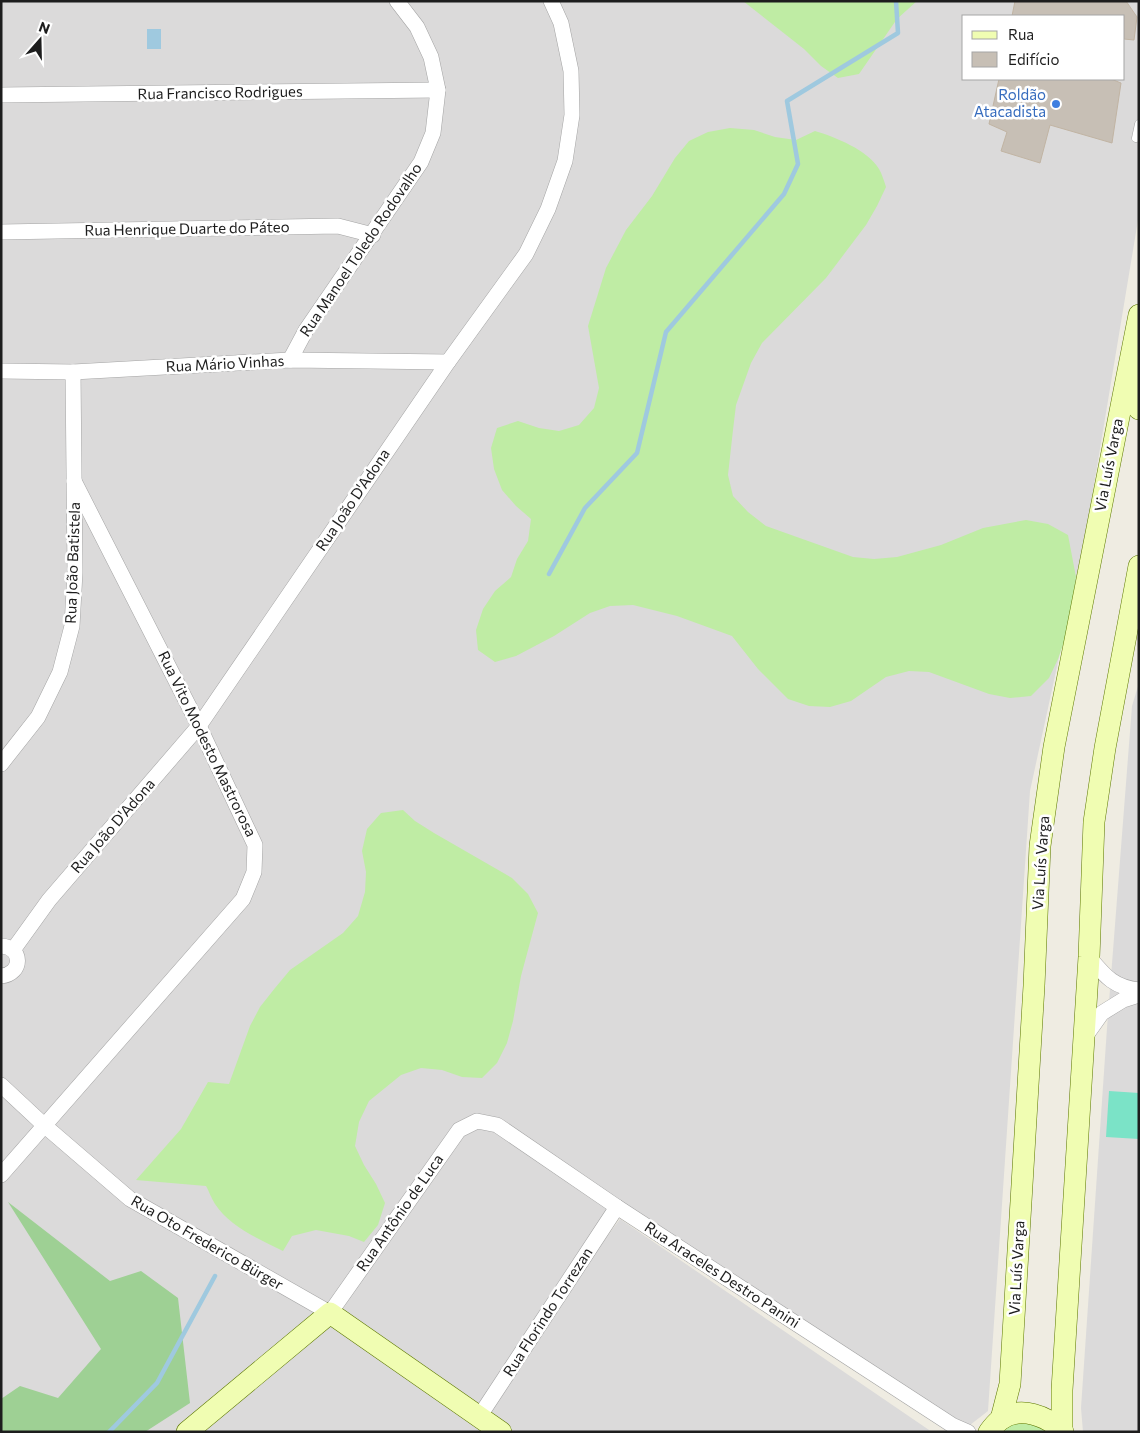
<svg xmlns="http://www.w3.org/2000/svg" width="1140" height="1433" font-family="Commissioner,sans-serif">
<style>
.residential{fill:#dbdada;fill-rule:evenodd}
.grass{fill:#bfeca4}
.forest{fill:#9ed094}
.pitch{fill:#7be3c7}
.water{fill:#9fc9df}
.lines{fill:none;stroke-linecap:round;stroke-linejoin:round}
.stream{stroke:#9fc9df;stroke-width:4.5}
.building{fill:#c7bfb5;stroke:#c1b4a3}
.lane-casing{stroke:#a4a4a4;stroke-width:9}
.street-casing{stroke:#a4a4a4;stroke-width:16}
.secondary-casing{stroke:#5c7700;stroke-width:22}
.lane{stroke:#fff;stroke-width:8}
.street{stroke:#fff;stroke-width:15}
.secondary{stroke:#f0fdb2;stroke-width:21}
.shop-dot{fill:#3f7fe0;stroke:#fff;stroke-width:2}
.labels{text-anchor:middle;stroke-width:5;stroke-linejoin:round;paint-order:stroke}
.street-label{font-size:15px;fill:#1d1d1d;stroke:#fff}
.shop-label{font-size:15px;fill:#366cbe;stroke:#fff;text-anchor:end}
</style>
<rect width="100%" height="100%" fill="#efece2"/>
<g class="residential">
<path d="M1,1H1139V214L1086,533L1030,791L988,1411L961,1432L621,1202L476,1409L500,1432H1ZM964,16H1124V79H964Z"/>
<polygon points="1139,683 1139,1432 1083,1432 1081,1408 1107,1028 1132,706"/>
<polygon points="620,1219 932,1432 510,1432 479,1408"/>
</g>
<g class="grass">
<polygon points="743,1 917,1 897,19 859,74 838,78 821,66 804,49"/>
<path d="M730,128L754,130L775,137L796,140L815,131C835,137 868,150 879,169C882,174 884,181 886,187L877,206L866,225L826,278L762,343L751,363L736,405L733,430L728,475L733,496L748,512L766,526L853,557L874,559L897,557L941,545L983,528L1026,520L1048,524L1068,535L1076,577L1073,598L1065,639L1058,659L1049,678L1031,696L1010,698L989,694L929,672L909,671L886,677L851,701L830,707L809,706L788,699L758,669L732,636L677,616L633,605L610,606L590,613L554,636L516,656L495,662L478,650L476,630L483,609L495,591L511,577L517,559L528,541L531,519L516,506L502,490L494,469L491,448L497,428L518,421L539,428L559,431L579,425L594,408L599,388L588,326L606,268L626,230L652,196L675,158L689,141L708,132Z"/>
<path d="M403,810L415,821L434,833L512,878L528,894L538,913L521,976L513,1021L507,1043L497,1063L482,1078L462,1077L442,1070L421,1068L401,1075L369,1101L359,1122L355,1146L364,1165L376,1184L385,1203L378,1225L364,1242L349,1236L316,1230L292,1236L283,1251C259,1239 230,1227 215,1204C211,1198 209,1191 206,1186L136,1180L181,1129L208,1082L229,1084L250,1026L260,1007L275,988L290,970L343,933L358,916L365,892L366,872L362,851L367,829L381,813Z"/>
<polygon points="1020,1422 1034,1423 1051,1432 1000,1432 1006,1427"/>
</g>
<polygon class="forest" points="8,1202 110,1281 141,1271 178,1298 190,1403 145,1432 1,1432 1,1399 20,1386 58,1398 101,1349"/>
<polygon class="pitch" points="1109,1091 1139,1093 1139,1139 1106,1137"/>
<rect class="water" x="147" y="29" width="14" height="20"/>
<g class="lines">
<g class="stream">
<polyline points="549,574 585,508 637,453 666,332 784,194 798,164 787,101 898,33 896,1"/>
<polyline points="109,1432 157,1383 215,1276"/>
</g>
</g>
<g class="building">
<polygon points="1015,1 1126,1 1137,17 1134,40 1124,39 1124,16 1012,16"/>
<polygon points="999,79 1111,79 1121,83 1112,143 1050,125 1040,163 1001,151 1007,132 989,124"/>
</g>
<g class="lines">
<g class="lane-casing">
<polyline id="lane" points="1136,138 1139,124"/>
</g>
<g class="street-casing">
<g id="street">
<polyline points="1,95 438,90"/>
<polyline points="1,232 338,226 373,235"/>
<polyline points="290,360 306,330 421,162 433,133 438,90 431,57 417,27 397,1"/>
<polyline points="1,371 73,372 290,360 448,362"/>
<polyline points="1,764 38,717 60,672 72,626 75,572 73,372"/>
<path d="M1,946C23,947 23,974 1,976"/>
<polyline points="13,950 49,900 199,726 448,362 526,254 548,209 565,161 572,115 571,71 561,23 551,1"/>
<path d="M1089,957C1105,976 1113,987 1139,990"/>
<polyline points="1085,1037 1102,1013 1123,1000 1139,995"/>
<polyline points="1,1085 45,1126 130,1199 330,1313 459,1130 477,1121 497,1125 617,1207 952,1425 968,1432"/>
<polyline points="1,1175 243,899 254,872 255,845 199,726 74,481"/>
<polyline points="479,1417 617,1207"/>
</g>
</g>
<g class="secondary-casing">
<g id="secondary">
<path d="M1135,379C1132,391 1130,400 1139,409"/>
<polyline points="1001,1419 1010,1384 1034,986 1040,846 1054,747 1139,315"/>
<polyline points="1062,1430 1062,1390 1089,957 1094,822 1105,748 1139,566"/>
<polyline points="187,1432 330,1313 501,1432"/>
<path d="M989,1432C992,1428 996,1423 1000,1420C1020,1405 1048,1416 1063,1432"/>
</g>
</g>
<use href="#lane" class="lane"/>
<use href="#street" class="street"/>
<use href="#secondary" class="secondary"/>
</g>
<circle class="shop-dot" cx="1056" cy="104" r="5"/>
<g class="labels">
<g class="street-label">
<text transform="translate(220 93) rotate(-1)" y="5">Rua Francisco Rodrigues</text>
<text transform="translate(187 229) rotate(-1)" y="5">Rua Henrique Duarte do Páteo</text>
<text transform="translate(361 250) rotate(-56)" y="5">Rua Manoel Toledo Rodovalho</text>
<text transform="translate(225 364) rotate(-3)" y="5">Rua Mário Vinhas</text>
<text transform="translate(1109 465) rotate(-79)" y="5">Via Luís Varga</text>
<text transform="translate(353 500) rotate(-56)" y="5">Rua João D'Adona</text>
<text transform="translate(73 563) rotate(-88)" y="5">Rua João Batistela</text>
<text transform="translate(207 744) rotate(64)" y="5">Rua Vito Modesto Mastrorosa</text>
<text transform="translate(113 826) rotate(-49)" y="5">Rua João D'Adona</text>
<text transform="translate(1041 863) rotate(-86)" y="5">Via Luís Varga</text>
<text transform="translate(400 1213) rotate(-55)" y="5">Rua Antônio de Luca</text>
<text transform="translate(207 1243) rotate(30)" y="5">Rua Oto Frederico Bürger</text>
<text transform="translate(1017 1268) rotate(-87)" y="5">Via Luís Varga</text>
<text transform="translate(722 1275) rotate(33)" y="5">Rua Araceles Destro Panini</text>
<text transform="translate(548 1312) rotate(-57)" y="5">Rua Florindo Torrezan</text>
</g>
<g class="shop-label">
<text x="1046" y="100">Roldão<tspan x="1046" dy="17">Atacadista</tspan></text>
</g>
</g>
<rect width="1140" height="1433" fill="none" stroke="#1d1d1d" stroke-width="5"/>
<rect x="962" y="15" width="162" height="65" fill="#ffffff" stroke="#a5a5a5"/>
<rect x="972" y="31" width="25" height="8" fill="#f0fdb2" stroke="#a5a5a5"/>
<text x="1008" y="40" font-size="15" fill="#1d1d1d">Rua</text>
<rect x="972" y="52" width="25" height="15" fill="#c7bfb5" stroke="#a5a5a5"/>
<text x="1008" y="65" font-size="15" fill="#1d1d1d">Edifício</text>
<g transform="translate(40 40) rotate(20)" stroke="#ffffff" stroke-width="4" paint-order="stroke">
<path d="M0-4L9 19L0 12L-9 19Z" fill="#1d1d1d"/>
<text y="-8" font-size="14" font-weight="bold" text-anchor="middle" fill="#1d1d1d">N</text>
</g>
</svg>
